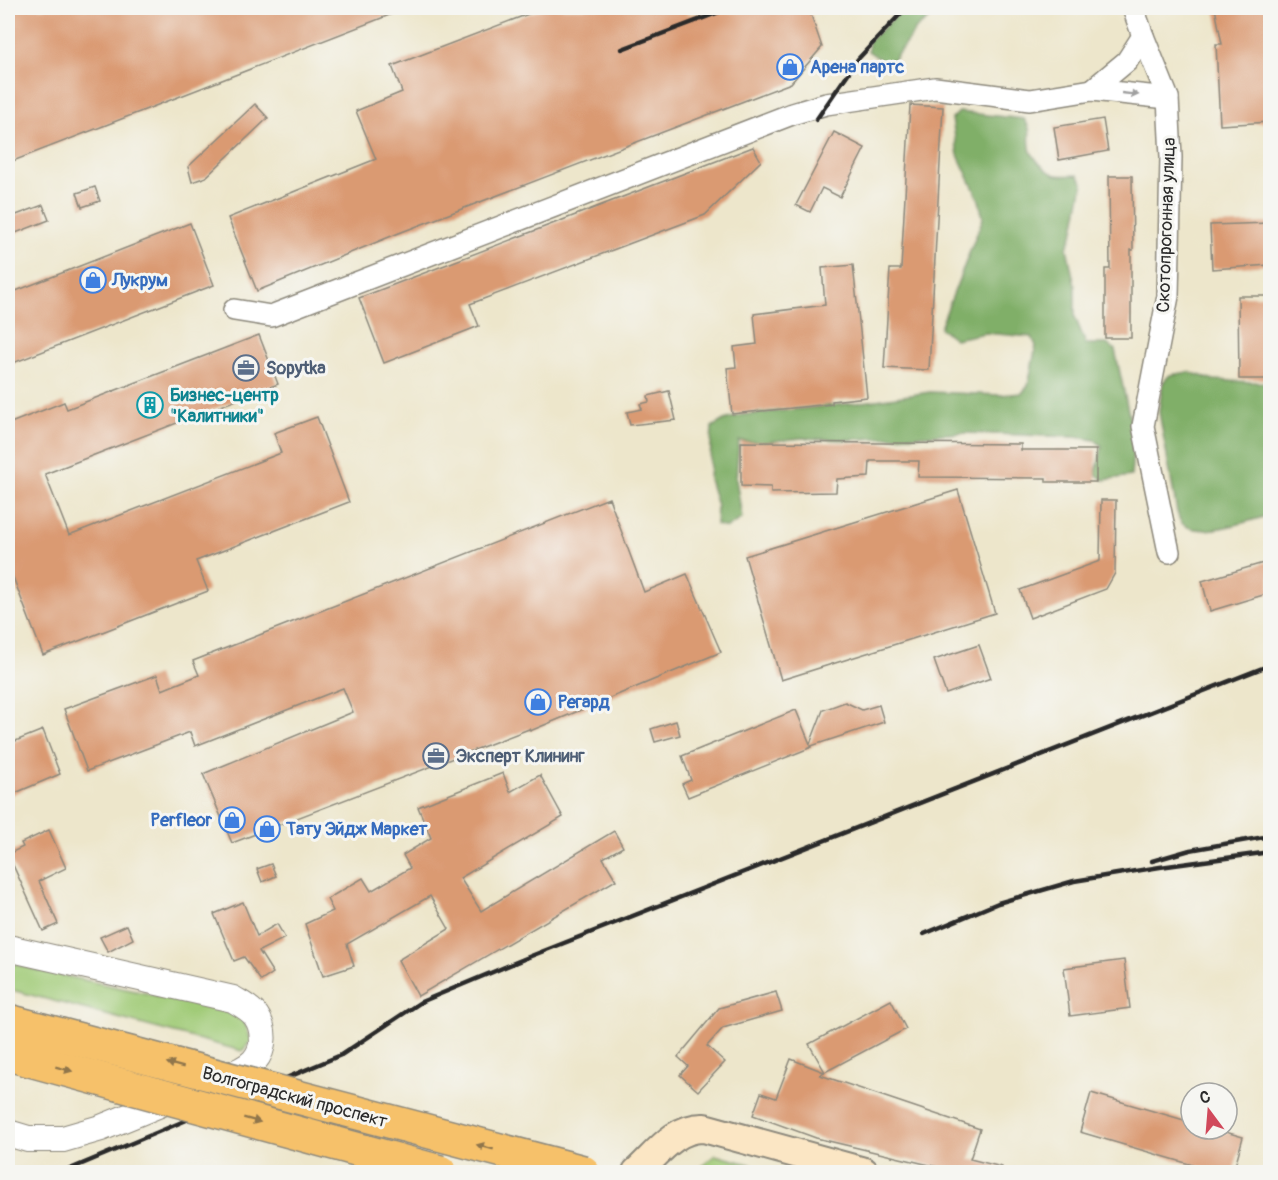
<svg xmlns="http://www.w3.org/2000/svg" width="1278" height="1180" font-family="Pangolin,sans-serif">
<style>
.green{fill:#a0cb77;stroke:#667b51;stroke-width:1.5}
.forest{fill:#80af68;stroke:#566d4a;stroke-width:1.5}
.building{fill:#da9a72}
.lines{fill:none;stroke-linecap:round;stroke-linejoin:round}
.minor-casing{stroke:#8c887b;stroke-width:24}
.tertiary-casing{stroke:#8c887b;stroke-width:28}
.secondary-casing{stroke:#8c887b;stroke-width:32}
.minor{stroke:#fff;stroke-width:21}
.tertiary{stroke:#fff;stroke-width:26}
.secondary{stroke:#fbe6c4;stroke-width:28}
.rail{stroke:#2b2b2b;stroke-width:4.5}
.primary-bridge-casing{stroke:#8c887b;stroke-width:36;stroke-linecap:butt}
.primary-bridge{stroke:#f6c16b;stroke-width:33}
.oneway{fill:#a0a0a0}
.oneway2{fill:#90764b}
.labels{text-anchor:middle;stroke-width:6;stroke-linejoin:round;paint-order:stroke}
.shop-label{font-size:18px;font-weight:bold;fill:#366cbe;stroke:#f6f6f2;text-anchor:start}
.street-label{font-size:18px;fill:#2b2b2b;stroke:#f6f6f2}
.service-label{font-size:18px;font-weight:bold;fill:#4e5e75;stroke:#f6f6f2;text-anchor:start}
.culture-label{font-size:18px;font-weight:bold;fill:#0d838f;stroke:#f6f6f2;text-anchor:start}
</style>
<rect width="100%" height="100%" fill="#f6f6f2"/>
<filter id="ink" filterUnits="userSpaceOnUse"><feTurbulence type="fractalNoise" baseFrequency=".0167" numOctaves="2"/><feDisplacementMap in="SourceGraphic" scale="12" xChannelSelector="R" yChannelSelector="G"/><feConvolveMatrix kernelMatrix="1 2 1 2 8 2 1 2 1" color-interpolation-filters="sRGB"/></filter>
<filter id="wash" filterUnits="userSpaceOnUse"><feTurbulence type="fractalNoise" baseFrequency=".008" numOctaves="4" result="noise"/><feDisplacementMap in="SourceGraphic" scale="24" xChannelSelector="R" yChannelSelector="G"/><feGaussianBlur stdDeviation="1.35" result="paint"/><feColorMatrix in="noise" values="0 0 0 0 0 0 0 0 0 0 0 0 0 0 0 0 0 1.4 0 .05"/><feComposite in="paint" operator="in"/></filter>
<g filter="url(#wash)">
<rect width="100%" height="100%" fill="#ede6cb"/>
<g class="green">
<polygon points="8,962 37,970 234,1012 245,1023 251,1041 242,1051 8,989"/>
<polygon points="715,1155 779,1172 696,1172"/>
</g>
<g class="forest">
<polygon points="905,8 944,8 917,28 893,60 884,62 868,51 869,41"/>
<path d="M959,112L1024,119C1033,133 1028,132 1030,147C1030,153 1035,158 1039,163C1054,178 1058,176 1078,175L1083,183L1074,230L1067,248L1075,286V317L1086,344H1107L1115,350L1134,438L1131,476L1103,480L1096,474L1102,446L1095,440L1075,437L962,433L843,440L802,438L764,442L739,441L736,479L742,518L727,528L716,525L717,506L709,479L712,427L724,420L742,415L856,403L930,392L1000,395L1022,393L1028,386L1036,346L1032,337L985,333L955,339L940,328L983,218L979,200L958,155L952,119Z"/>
<path d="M1189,372L1214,380L1270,383V515C1251,520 1200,539 1183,524C1179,521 1179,517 1177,512L1159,412L1163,382L1170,375Z"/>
</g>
<g id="blocks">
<g class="building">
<polygon points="8,8 405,8 405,9 8,163"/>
<polygon points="544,8 700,8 685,14 809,9 822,47 791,83 399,233 257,291 228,218 376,159 356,111 402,92 392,66"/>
<polygon points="1215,8 1270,8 1270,122 1220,125 1216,44 1222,44"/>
<polygon points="255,104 268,118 206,177 192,182 188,167"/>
<polygon points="910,105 943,107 929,370 884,368 890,269 901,269"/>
<polygon points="1103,119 1108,151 1059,160 1054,127"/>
<polygon points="834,132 865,148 840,197 822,188 810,212 796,205"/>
<polygon points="753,147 761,161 705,215 470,304 479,326 384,363 359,298"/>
<polygon points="1109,176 1132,176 1133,250 1131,250 1131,338 1105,338 1105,269 1110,269"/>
<polygon points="95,187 100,201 82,207 77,193"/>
<polygon points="43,205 49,220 8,236 8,218"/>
<polygon points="190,223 214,285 8,365 8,294"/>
<polygon points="1270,223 1270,265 1212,269 1210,225"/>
<polygon points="853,265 867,397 832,401 832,404 732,414 727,368 736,367 734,347 757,344 754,314 825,305 822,268"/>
<polygon points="1238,296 1270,296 1270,379 1239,379"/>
<polygon points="259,335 278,384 45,474 69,535 281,453 274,433 317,417 349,502 196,561 208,591 43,655 8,564 8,424 64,402 67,409"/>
<polygon points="669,391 676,420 630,425 627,412 642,409 640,404 649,402 648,396"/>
<polygon points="741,442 1021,444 1021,450 1096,450 1096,482 1046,482 1046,478 918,477 919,461 870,461 869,477 837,479 836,492 771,493 771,487 741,486"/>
<polygon points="958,490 995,613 781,680 745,556"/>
<polygon points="609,498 644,592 687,574 721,652 530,731 529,729 232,843 203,774 353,712 343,688 195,746 190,732 87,771 64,709 157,675 162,690 199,675 193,661"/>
<polygon points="1101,500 1116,500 1115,573 1106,589 1030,618 1020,590 1100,561"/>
<polygon points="1270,561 1270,593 1210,611 1202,581"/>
<polygon points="979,645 991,678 946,694 934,660"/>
<polygon points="845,702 862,710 879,705 884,722 811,746 812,747 688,797 682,784 691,780 682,756 796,710 810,744 823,710"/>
<polygon points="676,721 680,735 655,742 651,729"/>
<polygon points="43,730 60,774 8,796 8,744"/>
<polygon points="503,773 510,792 540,775 563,817 460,878 481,911 614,831 623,847 603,858 616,880 418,996 398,960 449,929 430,896 347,944 354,966 323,976 305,924 333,911 327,899 363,878 371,891 410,868 403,855 431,838 418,807"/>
<polygon points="49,830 66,868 39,881 58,924 43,931 8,854 23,847 21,843"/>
<polygon points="271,864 276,876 262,882 257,869"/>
<polygon points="243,902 257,936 277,924 285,938 259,951 273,973 261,981 244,957 234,961 214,914"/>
<polygon points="127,925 133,939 108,952 100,937"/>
<polygon points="1124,960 1130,1008 1070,1016 1064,968"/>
<polygon points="776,992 782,1011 723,1028 707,1046 725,1062 698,1091 680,1075 688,1066 678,1057 719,1008"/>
<polygon points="891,1000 906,1029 825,1072 809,1044"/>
<polygon points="791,1059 824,1072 820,1075 980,1129 970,1159 1002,1167 1001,1173 963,1173 816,1138 753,1115 761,1093 776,1098"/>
<polygon points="1091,1093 1191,1122 1191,1129 1215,1129 1243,1137 1233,1173 1220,1173 1080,1132"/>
</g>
</g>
</g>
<g filter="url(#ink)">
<use href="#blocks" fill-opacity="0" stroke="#8c887b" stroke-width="1.5"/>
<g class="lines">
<g class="minor-casing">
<g id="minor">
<polyline points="1133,8 1143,36 1168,98 1171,157 1168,296 1143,426 1169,552"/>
<polyline points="1092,90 1127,61 1143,36"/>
<polyline points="234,310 271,316 792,114 826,104 935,88 1030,100 1092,90 1168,98"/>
</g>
</g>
<g class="tertiary-casing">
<g id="tertiary">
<path d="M8,948L233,999C241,1004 250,1008 256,1016C265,1029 265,1049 254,1061C245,1071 230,1075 217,1080"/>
<polyline points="8,1133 28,1139 63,1139 101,1128 177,1097"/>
</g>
</g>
<g class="secondary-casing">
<path id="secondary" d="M637,1172C657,1154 675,1127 704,1128L864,1172"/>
</g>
<use href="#minor" class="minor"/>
<use href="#tertiary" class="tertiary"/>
<use href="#secondary" class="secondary"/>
<g class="rail">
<polyline points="622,49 730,8"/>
<polyline points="816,120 858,59 906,8"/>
<polyline points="1152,861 1190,850 1270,836"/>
<polyline points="924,934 998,903 1074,881 1160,867 1270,852"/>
<polyline points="63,1172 341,1055 421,1002 531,956 1270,665"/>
</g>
<g class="primary-bridge-casing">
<g id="primary-bridge">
<polyline points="8,1021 583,1172"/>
<polyline points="8,1054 440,1172"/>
</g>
</g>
<use href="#primary-bridge" class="primary-bridge"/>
</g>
<defs><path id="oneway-solid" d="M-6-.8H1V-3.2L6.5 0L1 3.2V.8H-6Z" transform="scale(1.5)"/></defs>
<use class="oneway" href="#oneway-solid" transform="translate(1130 94) rotate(6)"/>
<g class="oneway2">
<use href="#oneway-solid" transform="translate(175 1065) rotate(-165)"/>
<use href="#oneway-solid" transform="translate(64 1069) rotate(15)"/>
<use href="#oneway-solid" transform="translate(252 1120) rotate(15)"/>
<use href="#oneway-solid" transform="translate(485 1147) rotate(-165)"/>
</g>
</g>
<defs>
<g id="shop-ring" transform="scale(1.35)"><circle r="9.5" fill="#f6f6f2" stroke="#3f7fe0" stroke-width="1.5"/><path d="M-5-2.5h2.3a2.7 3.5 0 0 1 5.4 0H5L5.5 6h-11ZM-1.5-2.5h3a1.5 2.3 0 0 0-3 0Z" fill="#3f7fe0"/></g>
<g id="office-ring" transform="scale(1.35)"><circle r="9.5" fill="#f6f6f2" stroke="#5c6f8a" stroke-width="1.5"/><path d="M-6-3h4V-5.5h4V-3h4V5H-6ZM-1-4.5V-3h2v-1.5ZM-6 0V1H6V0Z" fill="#5c6f8a"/></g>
<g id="building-ring" transform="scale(1.35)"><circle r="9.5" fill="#f6f6f2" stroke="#0f9aa8" stroke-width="1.5"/><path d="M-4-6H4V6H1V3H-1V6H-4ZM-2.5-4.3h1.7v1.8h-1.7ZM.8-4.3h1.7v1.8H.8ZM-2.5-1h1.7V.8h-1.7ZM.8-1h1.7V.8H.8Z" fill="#0f9aa8"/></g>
</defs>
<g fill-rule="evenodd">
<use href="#shop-ring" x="790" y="67"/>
<use href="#shop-ring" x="93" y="280"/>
<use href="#office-ring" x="246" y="368"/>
<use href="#building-ring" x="150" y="405"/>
<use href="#shop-ring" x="538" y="702"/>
<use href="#office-ring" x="436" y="756"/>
<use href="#shop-ring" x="232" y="820"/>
<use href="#shop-ring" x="267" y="829"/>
</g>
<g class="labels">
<g class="shop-label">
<text x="810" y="73">Арена партс</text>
<text x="112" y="286">Лукрум</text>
<text x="558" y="708">Регард</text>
<text x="212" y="826" text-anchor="end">Perfleor</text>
<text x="286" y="835">Тату Эйдж Маркет</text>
</g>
<g class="street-label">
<text transform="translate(1166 225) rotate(-88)" y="6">Скотопрогонная улица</text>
<text transform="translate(295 1097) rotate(15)" y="6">Волгоградский проспект</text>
</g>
<g class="service-label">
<text x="266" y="374">Sopytka</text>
<text x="456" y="762">Эксперт Клининг</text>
</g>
<g class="culture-label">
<text x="170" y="401">Бизнес-центр<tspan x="170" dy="21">"Калитники"</tspan></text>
</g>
</g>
<rect width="1278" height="1180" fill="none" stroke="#f6f6f2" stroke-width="30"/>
<g transform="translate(1209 1111) rotate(344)"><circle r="28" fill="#f6f6f2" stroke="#a5a5a2" stroke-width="1.5"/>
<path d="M0-4.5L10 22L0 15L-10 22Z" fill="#d1495b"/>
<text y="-9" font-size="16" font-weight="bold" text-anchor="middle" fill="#2b2b2b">С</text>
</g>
</svg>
